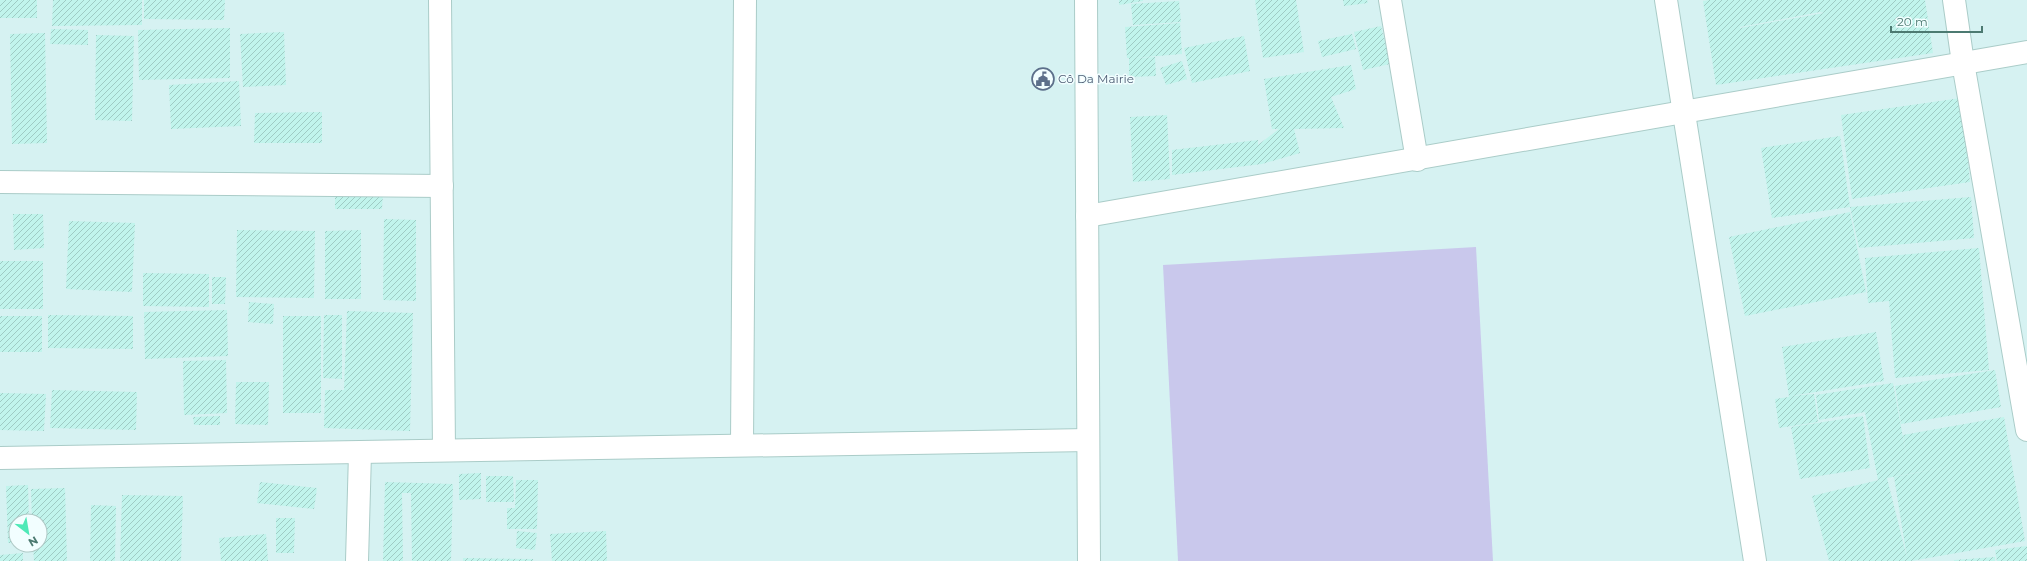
<svg xmlns="http://www.w3.org/2000/svg" width="2027" height="561" font-family="Montserrat,sans-serif">
<style>
.residential{fill:#d6f2f2;fill-rule:evenodd}
.pitch{fill:#c9c8ec}
.building{fill:url(#building-hatch);fill-rule:evenodd}
.lines{fill:none;stroke-linecap:round;stroke-linejoin:round}
.minor-casing{stroke:#aaccc8;stroke-width:24}
.minor{stroke:#fff;stroke-width:22}
.labels{text-anchor:middle;stroke-width:3;stroke-linejoin:round;paint-order:stroke}
.service-label{font-size:12px;fill:#4e5e75;stroke:#f2feff;text-anchor:start}
</style>
<defs>
<pattern id="building-hatch" width="6" height="6" patternUnits="userSpaceOnUse"><rect width="6" height="6" fill="#c1f4ec"/><path d="M-1 1l2-2M0 6l6-6M5 7l2-2" fill="none" stroke="#9fcbc4"/></pattern>
</defs>
<rect width="100%" height="100%" fill="#ebfcfd"/>
<path class="residential" d="M0,0H2027V561H0ZM16,521H40V545H16Z"/>
<polygon class="pitch" points="1476,247 1493,561 1178,561 1163,265"/>
<g class="building">
<rect x="0" y="0" width="37" height="18"/>
<polygon points="53,0 142,0 142,25 52,26"/>
<polygon points="144,0 225,0 224,20 144,19"/>
<polygon points="1119,0 1143,0 1143,1 1119,5"/>
<polygon points="1255,0 1296,0 1304,52 1263,58"/>
<polygon points="1343,0 1367,0 1368,3 1344,6"/>
<path d="M1709,0H1925L1933,53L1716,85L1703,1ZM1820,12L1824,13L1740,28V27Z"/>
<polygon points="1179,1 1181,22 1133,25 1131,4"/>
<polygon points="1180,23 1182,54 1134,58 1155,57 1156,76 1129,77 1129,58 1127,58 1125,27"/>
<polygon points="1381,26 1390,64 1363,70 1354,32"/>
<polygon points="230,28 230,78 139,80 138,30"/>
<polygon points="51,29 88,30 88,45 50,44"/>
<polygon points="284,32 286,85 243,87 240,34"/>
<polygon points="45,33 47,143 12,144 10,34"/>
<polygon points="1352,34 1356,49 1322,57 1318,41"/>
<polygon points="96,35 134,36 132,121 95,120"/>
<polygon points="1244,36 1250,71 1192,83 1184,48"/>
<polygon points="1182,61 1187,79 1166,85 1160,68"/>
<polygon points="1351,65 1356,89 1331,97 1344,128 1294,129 1300,153 1262,164 1172,175 1172,150 1258,140 1258,145 1279,129 1272,129 1264,79"/>
<polygon points="239,81 241,126 171,129 169,85"/>
<polygon points="1961,98 1970,182 1852,199 1841,115"/>
<polygon points="322,112 322,143 254,143 255,113"/>
<polygon points="1167,115 1170,179 1133,182 1130,117"/>
<polygon points="1840,136 1850,207 1772,218 1761,148"/>
<polygon points="335,193 383,193 382,209 335,209"/>
<polygon points="1971,197 1974,238 1859,248 1850,207"/>
<polygon points="1850,212 1866,292 1745,316 1729,237"/>
<polygon points="13,214 43,214 44,248 14,250"/>
<polygon points="384,219 416,220 416,301 383,300"/>
<polygon points="69,221 135,223 132,292 66,289"/>
<polygon points="237,230 315,231 314,298 236,297"/>
<polygon points="361,230 361,299 325,299 325,231"/>
<polygon points="1979,248 1989,370 1895,378 1889,301 1868,303 1865,258"/>
<rect x="0" y="261" width="43" height="48"/>
<polygon points="143,273 209,274 209,307 143,306"/>
<polygon points="212,277 226,277 225,304 212,304"/>
<polygon points="249,302 274,304 273,324 248,322"/>
<polygon points="227,310 228,356 145,359 144,312"/>
<polygon points="347,311 413,313 410,431 324,428 325,390 344,390"/>
<polygon points="48,315 133,316 133,349 48,348"/>
<polygon points="324,315 342,315 342,379 323,378"/>
<rect x="0" y="316" width="42" height="36"/>
<rect x="283" y="316" width="38" height="97"/>
<polygon points="1876,332 1884,381 1791,396 1814,394 1818,422 1779,428 1775,399 1789,397 1782,347"/>
<polygon points="226,360 227,413 184,415 183,361"/>
<polygon points="1995,370 2001,407 1901,424 1895,386"/>
<polygon points="236,382 269,382 268,425 235,424"/>
<path d="M1893,383L1907,459L1903,435L2004,417L2025,541L1911,561H1829L1812,496L1883,479L1878,480L1865,412L1819,420L1816,395ZM1969,463L1894,477L1907,558L1887,478Z"/>
<polygon points="52,390 137,392 136,430 50,428"/>
<polygon points="0,393 46,394 44,431 0,430"/>
<polygon points="220,416 220,425 194,425 193,417"/>
<polygon points="1863,416 1870,468 1800,479 1791,427"/>
<polygon points="481,473 481,499 459,500 459,474"/>
<polygon points="486,476 513,476 514,502 486,502"/>
<polygon points="516,480 538,480 537,529 507,529 507,508 515,508"/>
<polygon points="260,482 317,488 314,509 257,503"/>
<polygon points="385,482 453,484 451,561 412,561 411,493 402,493 403,561 383,561"/>
<polygon points="28,485 29,521 16,521 16,543 8,543 6,486"/>
<polygon points="65,488 67,561 34,561 33,545 40,545 40,521 32,521 31,489"/>
<polygon points="122,495 183,496 181,561 120,561"/>
<polygon points="91,505 116,506 115,561 90,561"/>
<polygon points="276,518 295,518 294,553 276,553"/>
<polygon points="517,531 537,533 535,550 516,548"/>
<polygon points="606,531 607,561 552,561 550,534"/>
<polygon points="266,534 268,561 221,561 219,538"/>
<polygon points="2027,546 2027,561 1997,561 1995,550"/>
<polygon points="23,553 23,561 0,561 0,555"/>
<polygon points="1995,557 1995,561 1954,561 1954,560"/>
<polygon points="463,558 533,559 533,561 463,561"/>
</g>
<g class="lines">
<g class="minor-casing">
<g id="minor">
<polyline points="440,0 444,450"/>
<polyline points="1086,0 1089,561"/>
<polyline points="1390,0 1417,160"/>
<polyline points="1666,0 1755,561"/>
<polyline points="1954,0 1963,63 2027,430"/>
<polyline points="0,182 442,186"/>
<polyline points="1087,216 2027,52"/>
<polyline points="742,445 745,0"/>
<polyline points="0,458 1088,440"/>
<polyline points="357,561 360,453"/>
</g>
</g>
<use href="#minor" class="minor"/>
</g>
<defs>
<g id="civic-ring" transform="scale(1.15)"><circle r="9.5" fill="#f2feff" stroke="#5c6f8a" stroke-width="1.5"/><path d="M-.6-6.5H3V-4.5H.6V-3L4-1V1h2V6H-6V1h2V-1L-.6-3ZM-1.2 2.5V6h2.4V2.5Z" fill="#5c6f8a"/></g>
</defs>
<g fill-rule="evenodd">
<use href="#civic-ring" x="1043" y="79"/>
</g>
<g class="labels">
<g class="service-label">
<text x="1058" y="83">Cô Da Mairie</text>
</g>
</g>
<g transform="translate(28 533) rotate(149)"><circle r="19" fill="#f2feff" stroke="#b0c9c6"/>
<path d="M0-3L7 15L0 10L-7 15Z" fill="#4ee9b7"/>
<text y="-6" font-size="11" font-weight="bold" text-anchor="middle" fill="#4c7a71">N</text>
</g>
<path d="M1891 26v6h91v-6" fill="none" stroke="#4c7a71" stroke-width="2"/>
<text x="1897" y="26" font-size="12" fill="#4c7a71" stroke="#f2feff" stroke-width="3" paint-order="stroke">20 m</text>
</svg>
